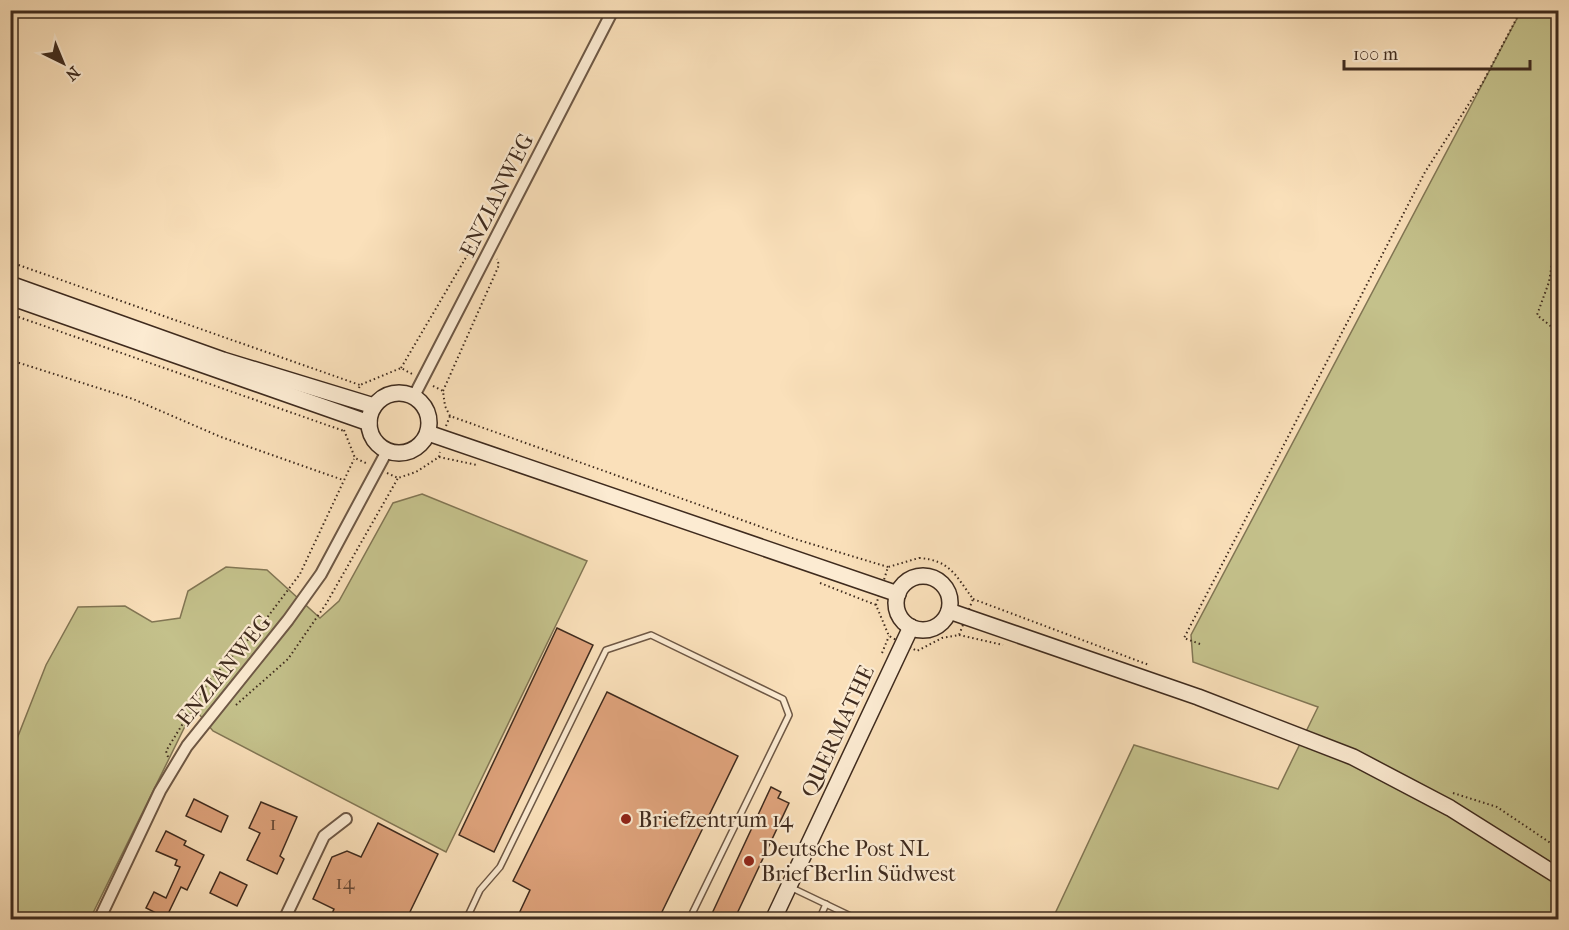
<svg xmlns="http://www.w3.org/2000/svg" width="1569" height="930" font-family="'IM FELL French Canon',serif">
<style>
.green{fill:#c4c18b;stroke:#827654;stroke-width:1.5}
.building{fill:#dfa37c;stroke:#3f2b1e;stroke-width:1.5}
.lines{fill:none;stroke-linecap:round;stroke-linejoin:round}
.lane-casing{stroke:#6e5845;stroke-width:8}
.street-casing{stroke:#6e5845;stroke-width:14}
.secondary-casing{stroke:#3f2b1e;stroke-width:18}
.path{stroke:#3f2b1e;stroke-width:2;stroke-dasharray:1.5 3;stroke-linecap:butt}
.lane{stroke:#fcebd2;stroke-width:5}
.street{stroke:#fcebd2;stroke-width:10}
.secondary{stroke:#fcebd2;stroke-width:15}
.poi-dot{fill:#8f2418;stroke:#fcebd2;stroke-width:2}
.labels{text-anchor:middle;stroke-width:4.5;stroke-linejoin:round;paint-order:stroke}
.number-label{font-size:20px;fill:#674936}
.street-label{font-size:22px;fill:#3f2b1e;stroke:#fcebd2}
.poi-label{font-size:22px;fill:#3f2b1e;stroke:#fcebd2;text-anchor:start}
</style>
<rect width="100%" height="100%" fill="#fae0ba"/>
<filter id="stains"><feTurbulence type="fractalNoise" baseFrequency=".00333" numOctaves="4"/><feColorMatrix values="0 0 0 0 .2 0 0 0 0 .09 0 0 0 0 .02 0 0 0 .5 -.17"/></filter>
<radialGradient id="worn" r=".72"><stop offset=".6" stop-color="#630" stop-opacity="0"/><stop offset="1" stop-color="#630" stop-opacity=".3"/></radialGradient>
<g class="green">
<polygon points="1521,11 1558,11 1558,919 1052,920 1134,745 1278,789 1318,707 1193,662 1191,635"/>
<polygon points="422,494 587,561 446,852 213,731 194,708 90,919 11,920 11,754 46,665 78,607 125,606 152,622 180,618 188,591 226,567 267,570 320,618 339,601 393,503"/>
</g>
<g class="building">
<polygon points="557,628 593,645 494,852 459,835"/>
<polygon points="607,692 738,756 658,920 516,920 530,890 513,881"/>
<polygon points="771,787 781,792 778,798 789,803 734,920 709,920"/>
<polygon points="194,799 228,816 221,832 186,816"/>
<polygon points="261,802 297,817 280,856 284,859 277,874 247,860 260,833 249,828"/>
<polygon points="378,823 438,854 406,920 329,920 334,909 313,899 332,857 347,851 361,857"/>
<polygon points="166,831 186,841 184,845 204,855 187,890 181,887 166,918 146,908 154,892 166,898 180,867 175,865 177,860 156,851"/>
<polygon points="220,872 247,885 237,906 210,893"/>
</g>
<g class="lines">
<g class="lane-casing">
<g id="lane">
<polyline points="790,887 859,920"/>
<polyline points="466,920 480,890 500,867 606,650 651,635 783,699 789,715 689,920"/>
<polyline points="819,920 826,904"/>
</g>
</g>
<g class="street-casing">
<g id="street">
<polyline points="415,398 414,396 613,10"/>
<polyline points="99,920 160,791 187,746 288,620 321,574 387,451"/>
<polyline points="284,920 324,836 346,819"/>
</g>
</g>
<g class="secondary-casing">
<g id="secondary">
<polyline points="10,284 223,360 374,406"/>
<polyline points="10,297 369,423"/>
<circle cx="399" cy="423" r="30"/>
<polyline points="428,433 898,594"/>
<circle cx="923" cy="603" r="27"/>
<polyline points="949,611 1198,697 1353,757 1450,808 1558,876"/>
<polyline points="773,920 911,627"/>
</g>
</g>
<g class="path">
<polyline points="1558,226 1549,282 1537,315 1558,332"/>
<polyline points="10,262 360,385"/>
<polyline points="10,314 344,431"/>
<polyline points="10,360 133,399 221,437 343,480"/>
<polyline points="401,368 468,254 476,251"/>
<polyline points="433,386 443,391 445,406 450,416 795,539 888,567"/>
<polyline points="359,388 360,385 401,368 412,374"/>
<polyline points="443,391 499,265 497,259"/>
<polyline points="446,426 450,416"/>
<polyline points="344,430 355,458 368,464"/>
<polyline points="439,457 477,465"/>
<polyline points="387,473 398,478 416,472 439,457 440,452"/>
<path d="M919,558C950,560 956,576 973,599L959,635L942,638L917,651L889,636L876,605L888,567Z"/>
<polyline points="820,583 876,605"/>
<polyline points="973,599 1149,665"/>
<polyline points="959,635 1003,645"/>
<polyline points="1200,644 1184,638 1425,172 1483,82 1521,10"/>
<polyline points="882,653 889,636"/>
<polyline points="236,705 288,659 326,604 398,478"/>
<polyline points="168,757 166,751 209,681 260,627 300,574 354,459"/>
<polyline points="1453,793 1497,807 1558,848"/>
</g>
<use href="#lane" class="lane"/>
<use href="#street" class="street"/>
<use href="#secondary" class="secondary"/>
</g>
<g class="poi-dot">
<circle cx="626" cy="819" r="6"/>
<circle cx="749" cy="861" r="6"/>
</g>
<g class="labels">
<g class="number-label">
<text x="273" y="830">1</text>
<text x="345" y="889">14</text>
</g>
<g class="street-label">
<text transform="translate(496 195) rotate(-63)" y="8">ENZIANWEG</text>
<text transform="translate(223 670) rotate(-51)" y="8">ENZIANWEG</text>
<text transform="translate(837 731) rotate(-65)" y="8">QUERMATHE</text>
</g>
<g class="poi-label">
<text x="638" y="827">Briefzentrum 14</text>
<text x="761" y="856">Deutsche Post NL<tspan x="761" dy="25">BriefBerlin Südwest</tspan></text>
</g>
</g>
<rect width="1569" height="930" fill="none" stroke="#fae0ba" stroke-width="36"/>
<rect x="12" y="12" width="1545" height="906" fill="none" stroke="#3f2b1e" stroke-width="3"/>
<rect x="18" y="18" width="1533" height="894" fill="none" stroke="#3f2b1e" stroke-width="1.5"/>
<g transform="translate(63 63) rotate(137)" stroke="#fcebd2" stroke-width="4.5" paint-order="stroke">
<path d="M0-4.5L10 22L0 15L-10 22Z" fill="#3f2b1e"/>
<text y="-9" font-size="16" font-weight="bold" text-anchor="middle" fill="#3f2b1e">N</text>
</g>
<path d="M1344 60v9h186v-9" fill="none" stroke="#3f2b1e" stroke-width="3"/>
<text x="1353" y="60" font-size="18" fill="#3f2b1e" stroke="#fcebd2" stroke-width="4.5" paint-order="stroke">100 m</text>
<rect width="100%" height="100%" filter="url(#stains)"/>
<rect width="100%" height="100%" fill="url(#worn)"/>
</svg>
